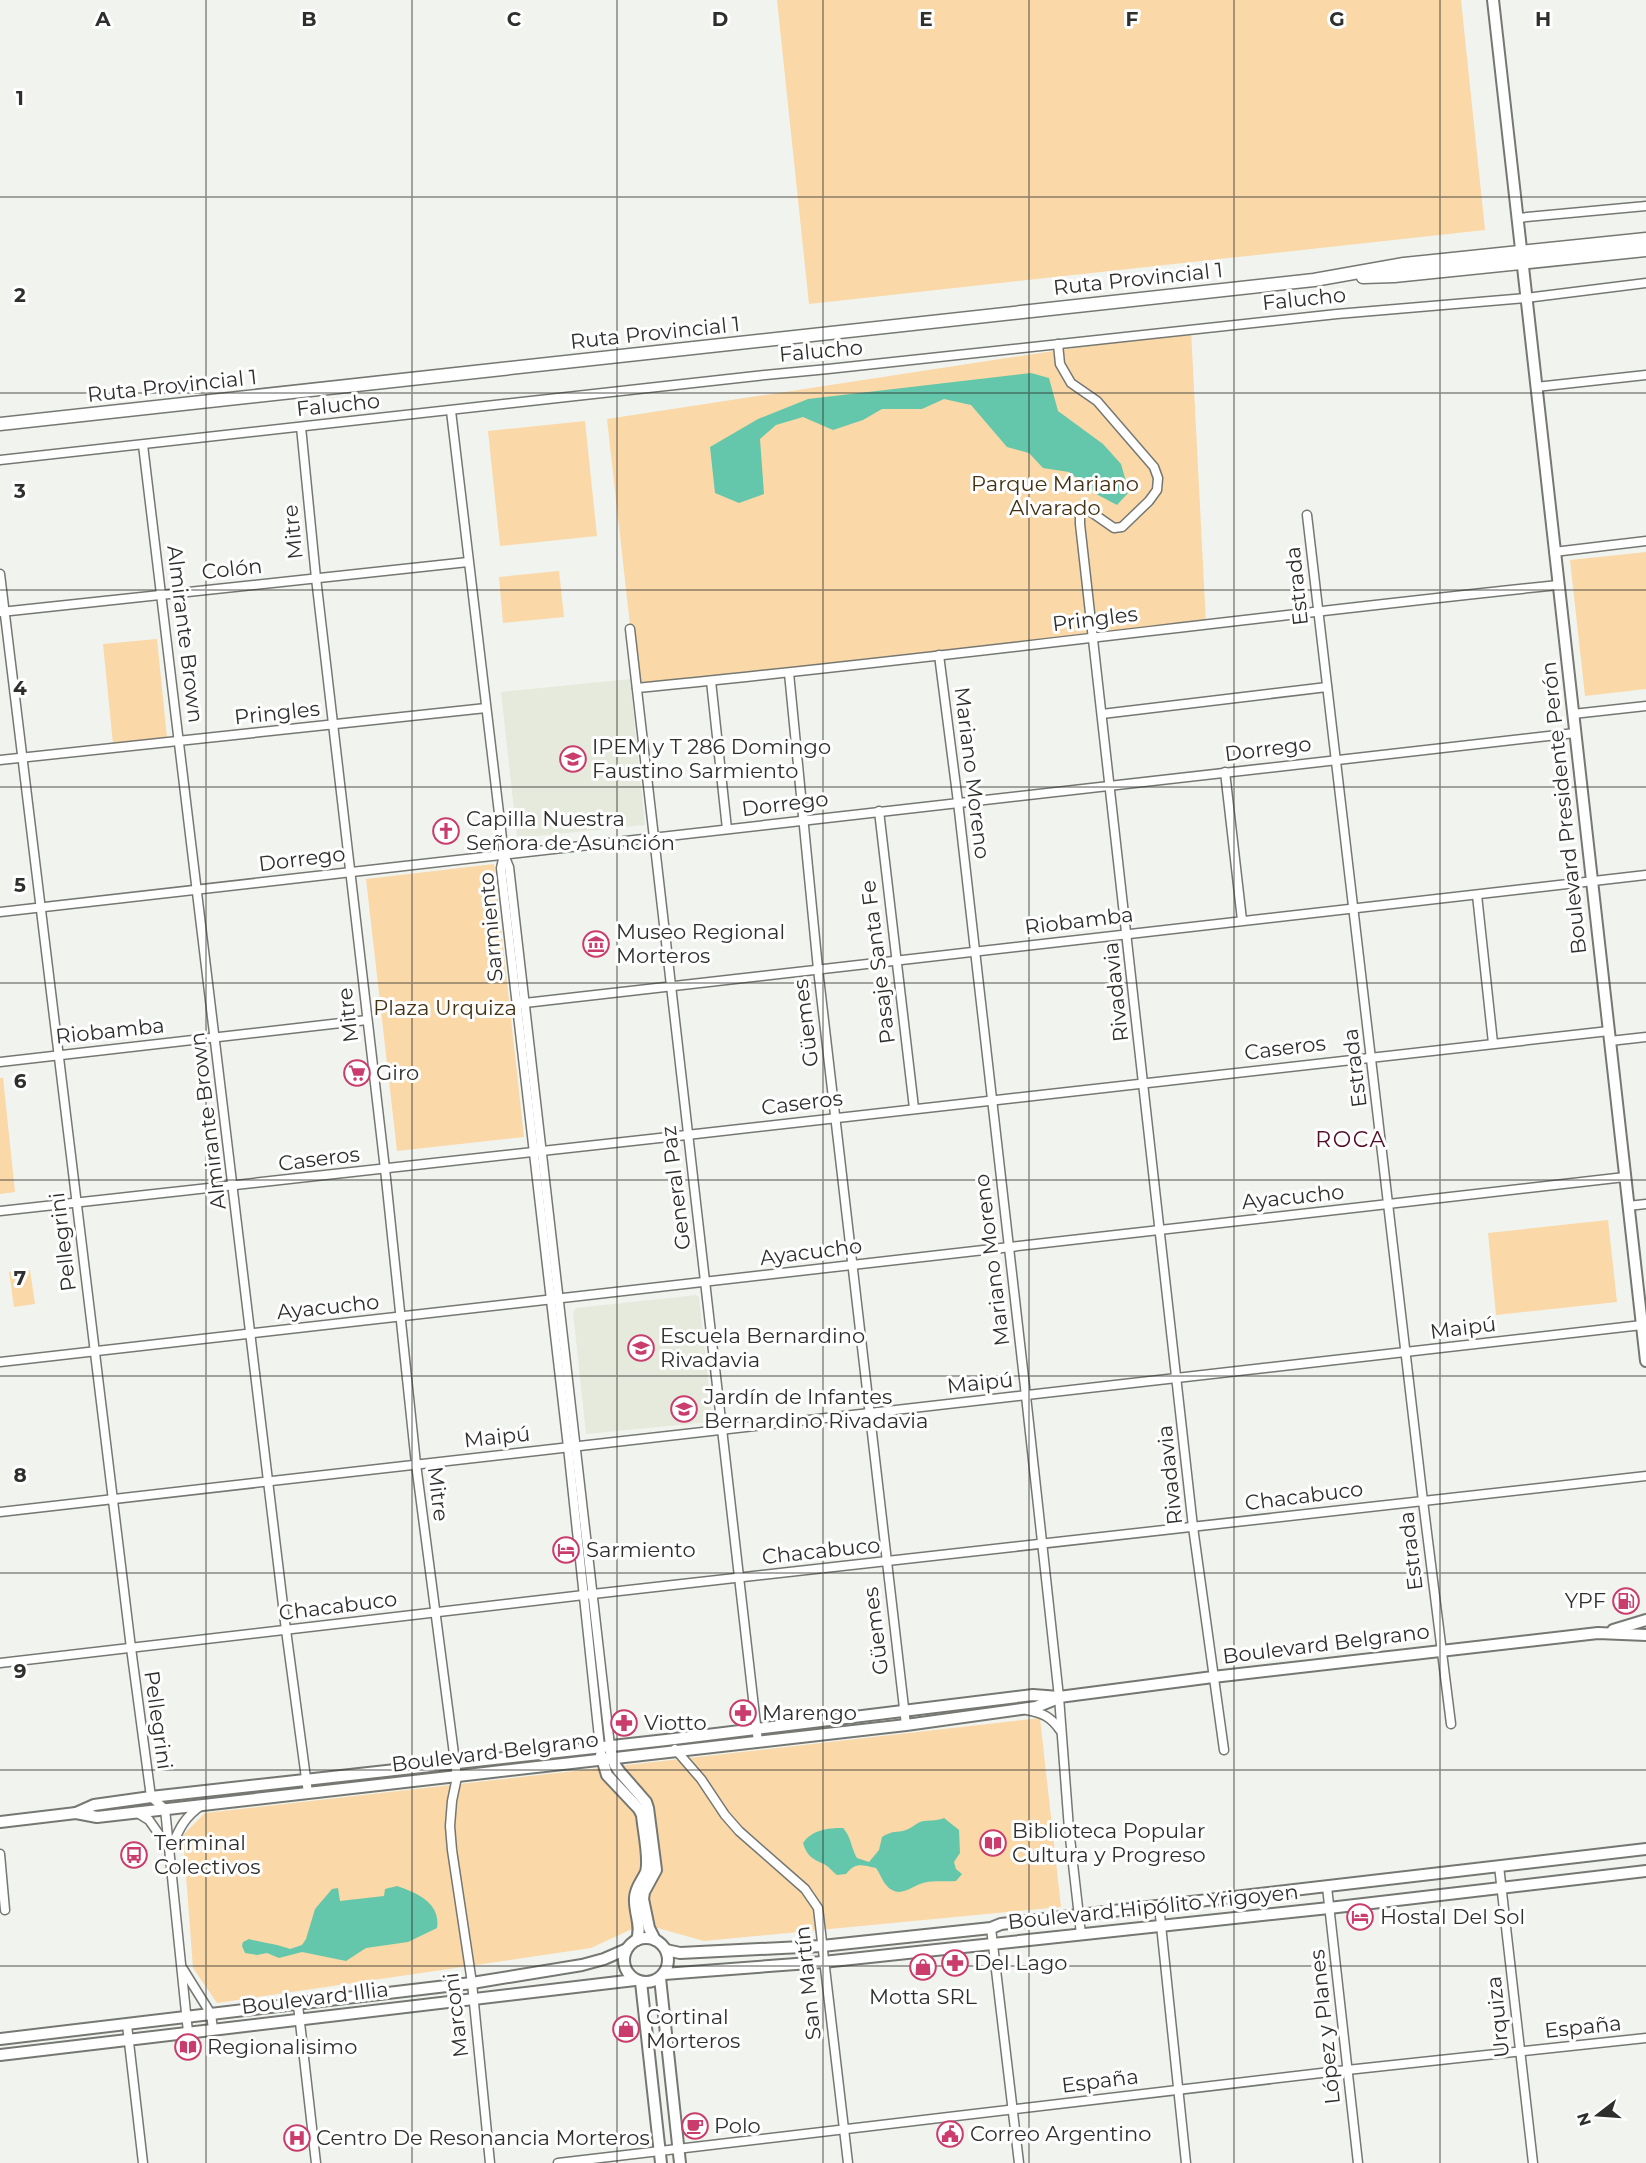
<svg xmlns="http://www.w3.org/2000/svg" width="1646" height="2163" font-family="Montserrat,sans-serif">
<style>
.built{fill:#e5eadd}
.green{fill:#fad8a7}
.water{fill:#64c7ab}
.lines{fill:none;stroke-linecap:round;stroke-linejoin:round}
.minor-casing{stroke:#757872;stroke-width:11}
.tertiary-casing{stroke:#757872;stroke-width:14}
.secondary-casing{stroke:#757872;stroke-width:15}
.minor{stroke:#fff;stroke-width:8}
.tertiary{stroke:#fff;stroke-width:10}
.secondary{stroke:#fff;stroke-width:12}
.grid{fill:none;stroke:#2f302e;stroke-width:1.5;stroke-opacity:0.55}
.labels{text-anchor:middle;stroke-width:6;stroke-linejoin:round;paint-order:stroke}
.street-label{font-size:21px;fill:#2f302e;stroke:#fff}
.park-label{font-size:21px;fill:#443112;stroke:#fff}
.poi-label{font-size:21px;fill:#2f302e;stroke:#fff;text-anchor:start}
.neighbourhood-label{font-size:22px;letter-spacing:1.5px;fill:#520f27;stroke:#fff}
.grid-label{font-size:20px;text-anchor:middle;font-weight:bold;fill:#2f302e;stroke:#fff;stroke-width:6;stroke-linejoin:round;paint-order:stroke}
</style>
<rect width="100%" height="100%" fill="#f1f4ee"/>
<g class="built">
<polygon points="630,679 645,825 517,838 501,692"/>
<polygon points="696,1295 699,1297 712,1417 710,1422 586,1434 573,1313 576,1308"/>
</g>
<g class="green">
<polygon points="777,0 1461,0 1485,230 809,304"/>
<polygon points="1191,330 1206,624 637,688 607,419"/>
<polygon points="585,421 597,536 500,546 488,431"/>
<polygon points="1646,552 1646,689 1585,696 1570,560"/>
<polygon points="559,571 564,617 503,623 499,577"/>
<polygon points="157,639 167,738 113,744 103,644"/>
<polygon points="494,864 524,1137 397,1151 366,879"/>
<polygon points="0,1078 3,1078 15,1192 0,1194"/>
<polygon points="1608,1220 1617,1302 1496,1315 1488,1233"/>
<polygon points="30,1270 35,1304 14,1307 9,1272"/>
<polygon points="1040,1718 1061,1907 704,1941 643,1924 591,1948 217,2003 193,1968 183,1835 205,1813"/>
</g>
<g class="water">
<polygon points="1031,373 1049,378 1058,411 1103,444 1121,464 1129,492 1117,505 1098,495 1069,472 1043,468 1029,453 1007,447 971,405 944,399 922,409 882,409 863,420 833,430 803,417 776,425 760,439 764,494 739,503 715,493 710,447 758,419 808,399"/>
<path d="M944,1818L959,1830L960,1853L954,1862L956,1869L962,1874L956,1881C945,1882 934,1880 923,1883C913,1886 902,1896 892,1890C884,1886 881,1875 876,1868C861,1865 856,1862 846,1874L837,1875C833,1872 828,1866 824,1864C812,1859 807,1856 803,1843C812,1830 827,1828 843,1828C851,1836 851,1848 857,1858L869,1862L879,1850L882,1837C893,1830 896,1833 906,1830C912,1828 917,1822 924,1821C932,1820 937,1821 944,1818Z"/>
<path d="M397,1886C417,1893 441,1903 437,1928L408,1942L366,1948L346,1961L302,1952L279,1958L267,1953L257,1955L245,1953L242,1946L243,1942L249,1939C263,1943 277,1944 290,1949L302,1945L306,1939L315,1909L332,1889L338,1888L340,1901L384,1896L385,1889Z"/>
</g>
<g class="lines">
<g class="minor-casing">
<g id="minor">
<polyline points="1517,218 1646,206"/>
<polyline points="1058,344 1060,364 1071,383 1097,401 1154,467 1158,478 1157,490 1149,501 1122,527 1114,528 1091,512 1083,510 1080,513 1080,524 1193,1527 1224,1750"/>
<polyline points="1536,387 1646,375"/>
<polyline points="451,411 504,855 509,867 610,1746"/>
<polyline points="301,427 316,578 385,1169 416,1464 457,1777 452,1801 450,1826 452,1850 472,1983 490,2163"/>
<polyline points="143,445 286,1630 308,1793"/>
<polyline points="0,460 765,375 828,369 1337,314 1526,298 1646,283"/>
<polyline points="1307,515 1423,1501 1451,1724"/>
<polyline points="1554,552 1646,541"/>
<polyline points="0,574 131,1648 151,1797 165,1809 188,2032"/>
<polyline points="1,612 468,562"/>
<polyline points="630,629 758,1742"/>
<polyline points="939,655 958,802 1026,1396 1059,1697 1069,1829 1081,1934"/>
<polyline points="789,673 818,969 906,1725"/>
<polyline points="711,681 727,829"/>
<path d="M637,688C944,658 1251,617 1558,585"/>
<polyline points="1102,714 1327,687"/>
<polyline points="1573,714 1646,706"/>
<polyline points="0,760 486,708"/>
<polyline points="1225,772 1242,920"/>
<polyline points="879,811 914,1108"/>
<polyline points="504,855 501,868 568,1447 600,1747"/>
<polyline points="1477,895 1493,1043"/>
<polyline points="0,912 1575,733"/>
<polyline points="516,1004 1646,875"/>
<polyline points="1610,1041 1646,1037"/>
<polyline points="0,1062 367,1020"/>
<polyline points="1628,1206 1646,1204"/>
<path d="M0,1211C537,1156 1072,1087 1609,1031"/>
<polyline points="0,1362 1625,1177"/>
<polyline points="0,1512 1642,1325"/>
<polyline points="0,1663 584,1595 1646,1476"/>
<path d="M1027,1710C1043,1713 1051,1717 1060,1730"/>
<polyline points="675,1749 701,1779 725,1815 739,1831 805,1889 818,1908 848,2163"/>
<path d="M136,1812L149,1820L170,1850C179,1830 183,1818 202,1805"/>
<polyline points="0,1854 5,1910"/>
<polyline points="1499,1866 1533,2163"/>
<polyline points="1327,1887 1358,2163"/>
<polyline points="1159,1906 1186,2163"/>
<polyline points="991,1928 1019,2163"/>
<polyline points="183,1969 211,2014 213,2029"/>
<polyline points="298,2005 316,2163"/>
<polyline points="127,2025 143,2163"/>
<polyline points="558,2163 1347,2070 1646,2038"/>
</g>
</g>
<g class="tertiary-casing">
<g id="tertiary">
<polyline points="1493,0 1646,1361"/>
<polyline points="1613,1630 1646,1620"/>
<polyline points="611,1752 615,1765 619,1771 646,1802 648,1808 656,1870 644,1892 643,1899 649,1928 655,1940"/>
<path d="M601,1755L607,1775L639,1809L642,1815C643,1829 650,1859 646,1872C642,1881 635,1888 635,1898C634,1913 642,1925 637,1940"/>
<polyline points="76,1813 94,1805 151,1797 666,1740 1033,1695 1059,1697 1213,1677 1598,1633 1646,1635"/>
<polyline points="0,1822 76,1813 97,1817 906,1725 1036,1707 1056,1699"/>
<circle cx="646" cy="1960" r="22"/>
<polyline points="666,1950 680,1953 822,1946 991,1928 1001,1924 1646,1849"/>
<polyline points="664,1974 823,1962 1329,1908 1646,1871"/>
<polyline points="660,1978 680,2163"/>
<polyline points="641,1982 661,2163"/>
<polyline points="0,2039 472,1983 582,1965 604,1959 627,1949"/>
<polyline points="0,2055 635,1980"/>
</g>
</g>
<g class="secondary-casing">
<g id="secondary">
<polyline points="1363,277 1394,276 1646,250"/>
<polyline points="0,424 1314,280 1404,264 1646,239"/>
</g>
</g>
<use href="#minor" class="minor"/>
<use href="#tertiary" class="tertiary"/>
<use href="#secondary" class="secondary"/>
</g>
<path class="grid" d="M206,0V2163M412,0V2163M617,0V2163M823,0V2163M1029,0V2163M1234,0V2163M1440,0V2163M0,197H1646M0,393H1646M0,590H1646M0,787H1646M0,983H1646M0,1180H1646M0,1376H1646M0,1573H1646M0,1770H1646M0,1966H1646"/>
<defs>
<g id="school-ring" transform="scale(1.35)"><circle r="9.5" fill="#fff" stroke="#c93c6c" stroke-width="1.5"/><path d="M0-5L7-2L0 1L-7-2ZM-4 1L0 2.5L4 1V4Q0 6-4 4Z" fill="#c93c6c"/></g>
<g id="church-ring" transform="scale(1.35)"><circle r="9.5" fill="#fff" stroke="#c93c6c" stroke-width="1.5"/><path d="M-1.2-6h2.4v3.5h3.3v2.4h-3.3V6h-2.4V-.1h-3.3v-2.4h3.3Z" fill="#c93c6c"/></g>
<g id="museum-ring" transform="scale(1.35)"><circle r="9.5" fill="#fff" stroke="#c93c6c" stroke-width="1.5"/><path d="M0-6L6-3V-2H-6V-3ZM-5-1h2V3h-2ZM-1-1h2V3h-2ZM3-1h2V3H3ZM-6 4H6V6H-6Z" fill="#c93c6c"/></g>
<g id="supermarket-ring" transform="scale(1.35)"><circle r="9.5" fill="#fff" stroke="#c93c6c" stroke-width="1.5"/><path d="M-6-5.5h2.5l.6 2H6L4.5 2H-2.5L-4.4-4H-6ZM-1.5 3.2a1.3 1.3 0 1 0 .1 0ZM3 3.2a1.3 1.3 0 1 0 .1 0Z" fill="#c93c6c"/></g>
<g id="hotel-ring" transform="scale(1.35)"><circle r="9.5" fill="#fff" stroke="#c93c6c" stroke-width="1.5"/><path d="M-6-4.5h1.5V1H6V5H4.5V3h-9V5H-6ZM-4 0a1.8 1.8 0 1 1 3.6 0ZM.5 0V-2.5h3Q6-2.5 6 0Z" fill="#c93c6c"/></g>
<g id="fuel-ring" transform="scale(1.35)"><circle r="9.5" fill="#fff" stroke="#c93c6c" stroke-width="1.5"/><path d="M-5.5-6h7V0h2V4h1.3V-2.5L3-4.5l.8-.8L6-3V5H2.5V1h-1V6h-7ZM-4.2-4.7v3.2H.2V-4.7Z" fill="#c93c6c"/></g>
<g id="pharmacy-ring" transform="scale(1.35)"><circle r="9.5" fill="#fff" stroke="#c93c6c" stroke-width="1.5"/><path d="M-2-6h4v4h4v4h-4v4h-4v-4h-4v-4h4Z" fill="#c93c6c"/></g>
<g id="library-ring" transform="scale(1.35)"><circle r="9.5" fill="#fff" stroke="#c93c6c" stroke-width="1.5"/><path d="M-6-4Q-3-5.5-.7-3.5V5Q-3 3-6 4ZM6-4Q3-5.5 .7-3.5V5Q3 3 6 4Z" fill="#c93c6c"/></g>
<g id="bus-ring" transform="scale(1.35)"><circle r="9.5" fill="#fff" stroke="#c93c6c" stroke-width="1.5"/><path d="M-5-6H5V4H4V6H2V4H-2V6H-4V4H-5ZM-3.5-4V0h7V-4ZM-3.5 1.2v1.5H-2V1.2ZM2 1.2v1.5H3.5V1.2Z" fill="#c93c6c"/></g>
<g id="shop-ring" transform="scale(1.35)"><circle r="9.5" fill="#fff" stroke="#c93c6c" stroke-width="1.5"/><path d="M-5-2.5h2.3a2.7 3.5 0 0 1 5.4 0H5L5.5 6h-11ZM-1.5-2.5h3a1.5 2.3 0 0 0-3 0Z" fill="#c93c6c"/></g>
<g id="cafe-ring" transform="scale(1.35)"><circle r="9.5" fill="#fff" stroke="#c93c6c" stroke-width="1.5"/><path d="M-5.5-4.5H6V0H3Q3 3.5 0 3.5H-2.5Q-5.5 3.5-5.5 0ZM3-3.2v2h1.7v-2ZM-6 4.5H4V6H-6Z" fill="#c93c6c"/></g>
<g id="civic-ring" transform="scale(1.35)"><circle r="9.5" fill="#fff" stroke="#c93c6c" stroke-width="1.5"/><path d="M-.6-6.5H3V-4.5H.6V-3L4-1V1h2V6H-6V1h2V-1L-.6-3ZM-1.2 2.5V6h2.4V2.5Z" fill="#c93c6c"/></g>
<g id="hospital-ring" transform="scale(1.35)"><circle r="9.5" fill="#fff" stroke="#c93c6c" stroke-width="1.5"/><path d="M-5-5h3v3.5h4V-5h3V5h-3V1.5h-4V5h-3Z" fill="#c93c6c"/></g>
</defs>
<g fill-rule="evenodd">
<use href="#school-ring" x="573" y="759"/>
<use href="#church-ring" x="446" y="831"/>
<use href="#museum-ring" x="596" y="944"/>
<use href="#supermarket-ring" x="357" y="1073"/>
<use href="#school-ring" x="641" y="1348"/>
<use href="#school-ring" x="684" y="1409"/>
<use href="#hotel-ring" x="566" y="1550"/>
<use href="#fuel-ring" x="1626" y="1601"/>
<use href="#pharmacy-ring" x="743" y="1713"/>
<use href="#pharmacy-ring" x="624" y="1723"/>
<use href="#library-ring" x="993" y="1843"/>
<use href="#bus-ring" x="134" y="1855"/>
<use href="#hotel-ring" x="1360" y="1917"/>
<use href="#pharmacy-ring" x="955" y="1963"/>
<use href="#shop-ring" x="923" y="1967"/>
<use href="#shop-ring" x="626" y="2029"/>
<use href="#library-ring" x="188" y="2047"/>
<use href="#cafe-ring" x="695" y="2126"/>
<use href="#civic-ring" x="950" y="2134"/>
<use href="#hospital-ring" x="297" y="2138"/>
</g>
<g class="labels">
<g class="street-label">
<text transform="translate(1138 279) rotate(-6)" y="7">Ruta Provincial 1</text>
<text transform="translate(1304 299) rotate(-6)" y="7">Falucho</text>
<text transform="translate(655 333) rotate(-6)" y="7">Ruta Provincial 1</text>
<text transform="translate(821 351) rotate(-5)" y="7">Falucho</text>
<text transform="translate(172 386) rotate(-6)" y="7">Ruta Provincial 1</text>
<text transform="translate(338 405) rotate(-6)" y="7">Falucho</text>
<text transform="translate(293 532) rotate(-96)" y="7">Mitre</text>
<text transform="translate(232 569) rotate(-6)" y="7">Colón</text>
<text transform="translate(1297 586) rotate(-96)" y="7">Estrada</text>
<text transform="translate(1095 619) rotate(-7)" y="7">Pringles</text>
<text transform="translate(185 634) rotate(83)" y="7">Almirante Brown</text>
<text transform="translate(277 713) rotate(-6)" y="7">Pringles</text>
<text transform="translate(1268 749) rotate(-7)" y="7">Dorrego</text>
<text transform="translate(972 773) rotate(83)" y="7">Mariano Moreno</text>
<text transform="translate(785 804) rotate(-7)" y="7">Dorrego</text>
<text transform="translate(1564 808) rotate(-96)" y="7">Boulevard Presidente Perón</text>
<text transform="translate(302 859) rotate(-7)" y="7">Dorrego</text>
<text transform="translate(1079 921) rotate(-7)" y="7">Riobamba</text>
<text transform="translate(491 927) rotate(-95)" y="7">Sarmiento</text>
<text transform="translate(878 962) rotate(-97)" y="7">Pasaje Santa Fe</text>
<text transform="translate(1116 992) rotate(-96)" y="7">Rivadavia</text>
<text transform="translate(348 1015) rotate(-97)" y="7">Mitre</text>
<text transform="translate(806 1023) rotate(-97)" y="7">Güemes</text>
<text transform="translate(110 1031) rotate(-6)" y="7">Riobamba</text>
<text transform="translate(1285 1048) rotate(-7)" y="7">Caseros</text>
<text transform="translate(1355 1068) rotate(-97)" y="7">Estrada</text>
<text transform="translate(802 1103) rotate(-7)" y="7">Caseros</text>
<text transform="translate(208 1121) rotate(-97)" y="7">Almirante Brown</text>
<text transform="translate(319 1159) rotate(-7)" y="7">Caseros</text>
<text transform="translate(676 1188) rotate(-97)" y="7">General Paz</text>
<text transform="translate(1293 1197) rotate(-6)" y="7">Ayacucho</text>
<text transform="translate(63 1242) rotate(-97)" y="7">Pellegrini</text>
<text transform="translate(811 1252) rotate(-7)" y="7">Ayacucho</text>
<text transform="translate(992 1260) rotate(-97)" y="7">Mariano Moreno</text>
<text transform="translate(328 1307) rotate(-6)" y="7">Ayacucho</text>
<text transform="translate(1463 1328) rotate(-7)" y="7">Maipú</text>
<text transform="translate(980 1383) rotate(-6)" y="7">Maipú</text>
<text transform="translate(497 1437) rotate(-6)" y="7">Maipú</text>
<text transform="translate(1170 1475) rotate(-96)" y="7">Rivadavia</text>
<text transform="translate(438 1494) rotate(83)" y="7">Mitre</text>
<text transform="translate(1304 1496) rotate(-7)" y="7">Chacabuco</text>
<text transform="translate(821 1551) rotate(-6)" y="7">Chacabuco</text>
<text transform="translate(1411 1551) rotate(-97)" y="7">Estrada</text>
<text transform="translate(338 1606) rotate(-7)" y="7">Chacabuco</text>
<text transform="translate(876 1631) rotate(-97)" y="7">Güemes</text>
<text transform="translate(1326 1644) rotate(-7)" y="7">Boulevard Belgrano</text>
<text transform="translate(158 1720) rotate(82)" y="7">Pellegrini</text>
<text transform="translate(495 1752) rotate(-7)" y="7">Boulevard Belgrano</text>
<text transform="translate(1153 1907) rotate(-6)" y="7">Boulevard Hipólito Yrigoyen</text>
<text transform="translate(808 1983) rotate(-96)" y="7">San Martín</text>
<text transform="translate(315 1998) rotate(-7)" y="7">Boulevard Illia</text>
<text transform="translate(456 2015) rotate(-97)" y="7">Marconi</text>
<text transform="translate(1498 2017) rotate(-96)" y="7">Urquiza</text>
<text transform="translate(1325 2027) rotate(-96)" y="7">López y Planes</text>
<text transform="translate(1583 2027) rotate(-6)" y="7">España</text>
<text transform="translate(1100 2081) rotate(-7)" y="7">España</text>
</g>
<g class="park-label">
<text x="1055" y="491">Parque Mariano<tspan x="1055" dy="24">Alvarado</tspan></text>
<text x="445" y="1015">Plaza Urquiza</text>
</g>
<g class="poi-label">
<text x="592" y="754">IPEM y T 286 Domingo<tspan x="592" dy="24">Faustino Sarmiento</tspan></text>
<text x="466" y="826">Capilla Nuestra<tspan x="466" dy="24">Señora de Asunción</tspan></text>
<text x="616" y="939">Museo Regional<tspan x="616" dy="24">Morteros</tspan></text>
<text x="376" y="1080">Giro</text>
<text x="660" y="1343">Escuela Bernardino<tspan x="660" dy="24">Rivadavia</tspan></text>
<text x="704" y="1404">Jardín de Infantes<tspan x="704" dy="24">Bernardino Rivadavia</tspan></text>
<text x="586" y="1557">Sarmiento</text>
<text x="1606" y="1608" text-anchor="end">YPF</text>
<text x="762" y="1720">Marengo</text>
<text x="644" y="1730">Viotto</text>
<text x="1012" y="1838">Biblioteca Popular<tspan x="1012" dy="24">Cultura y Progreso</tspan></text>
<text x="154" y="1850">Terminal<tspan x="154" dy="24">Colectivos</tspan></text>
<text x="1380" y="1924">Hostal Del Sol</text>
<text x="974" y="1970">Del Lago</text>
<text x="923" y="2004" text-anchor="middle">Motta SRL</text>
<text x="646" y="2024">Cortinal<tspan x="646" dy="24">Morteros</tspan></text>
<text x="207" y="2054">Regionalisimo</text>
<text x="714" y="2133">Polo</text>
<text x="970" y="2141">Correo Argentino</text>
<text x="316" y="2145">Centro De Resonancia Morteros</text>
</g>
<g class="neighbourhood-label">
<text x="1351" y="1147">ROCA</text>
</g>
</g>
<g class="grid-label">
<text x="103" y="26">A</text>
<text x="309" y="26">B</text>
<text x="514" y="26">C</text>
<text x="720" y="26">D</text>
<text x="926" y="26">E</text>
<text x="1132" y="26">F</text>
<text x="1337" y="26">G</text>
<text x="1543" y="26">H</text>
<text x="20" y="105">1</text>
<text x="20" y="302">2</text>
<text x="20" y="498">3</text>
<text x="20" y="695">4</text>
<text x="20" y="892">5</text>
<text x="20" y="1088">6</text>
<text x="20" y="1285">7</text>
<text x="20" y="1482">8</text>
<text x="20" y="1678">9</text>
</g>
<g transform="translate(1598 2115) rotate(253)" stroke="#ffffff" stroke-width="4.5" paint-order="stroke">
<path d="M0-4.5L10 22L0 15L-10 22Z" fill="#2f302e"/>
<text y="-9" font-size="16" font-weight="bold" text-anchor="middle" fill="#2f302e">N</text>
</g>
</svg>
